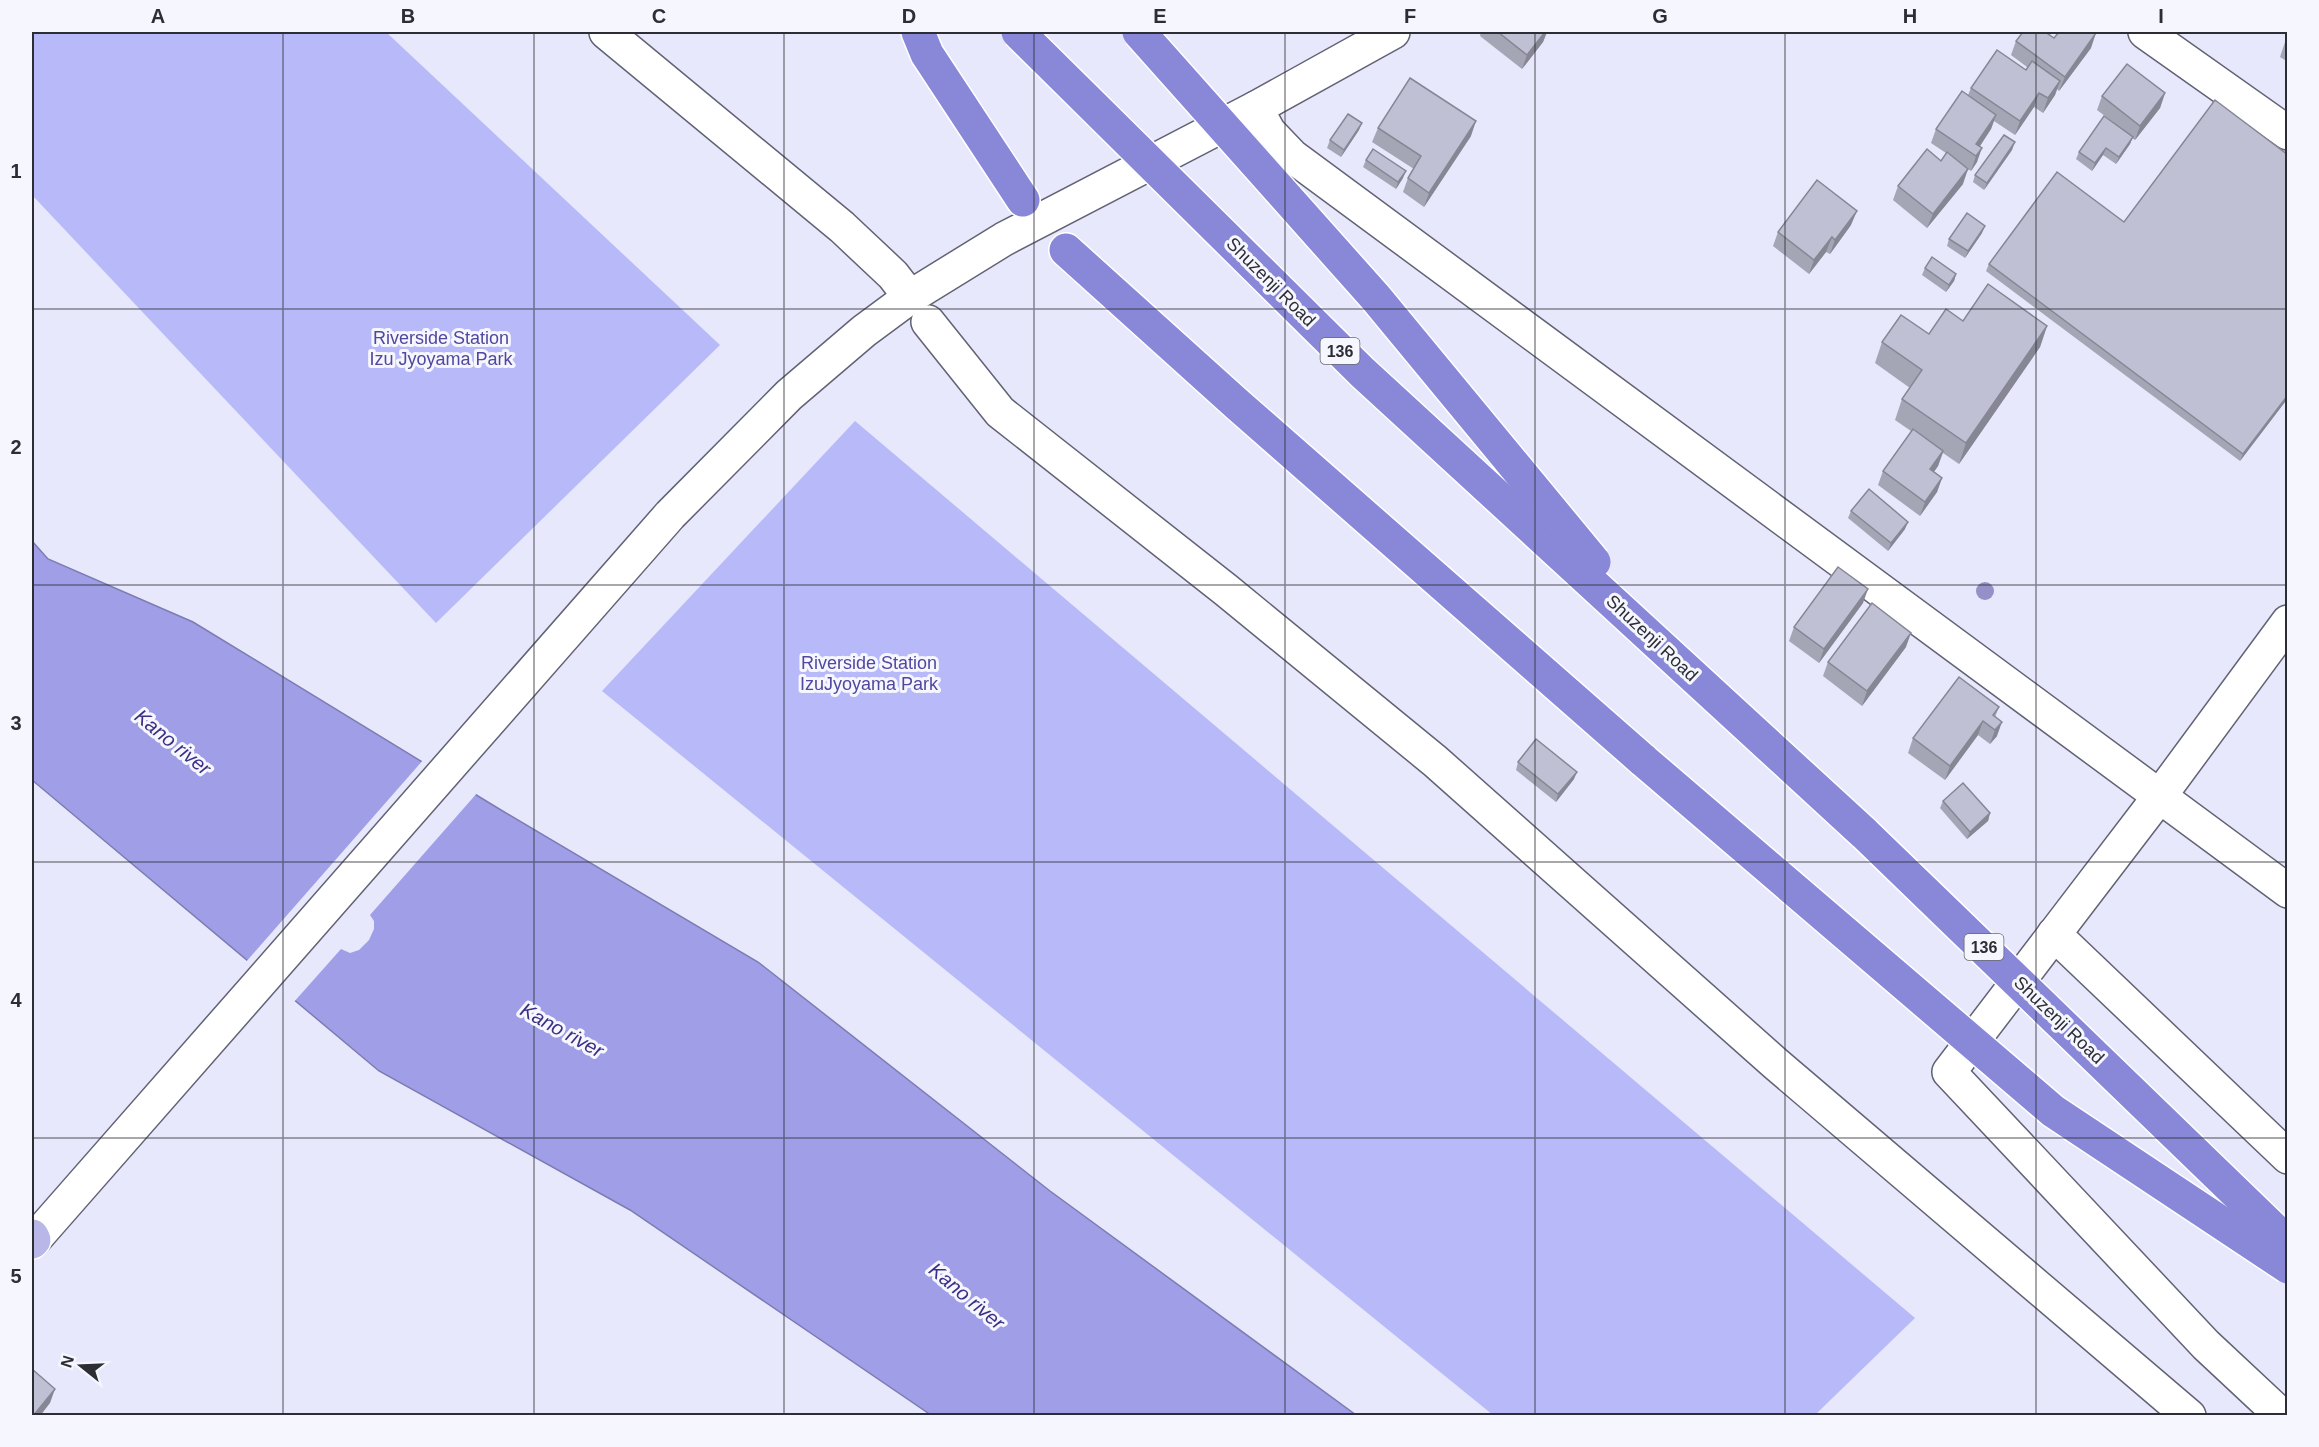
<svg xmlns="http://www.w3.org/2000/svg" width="2319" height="1447" font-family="Helvetica,sans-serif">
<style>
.green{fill:#b8b9f8}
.water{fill:#9f9ee7;stroke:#7d7cb2;stroke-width:1.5}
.pier{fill:#e7e8fc}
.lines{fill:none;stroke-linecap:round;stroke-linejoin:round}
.minor-casing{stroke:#616273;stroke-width:36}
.major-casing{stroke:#fff;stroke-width:36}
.highway-casing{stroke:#fff;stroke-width:36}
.minor{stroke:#fff;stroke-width:33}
.major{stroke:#b8b7e7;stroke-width:33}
.highway{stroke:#8987d7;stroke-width:33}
.highway-bridge-casing{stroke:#fff;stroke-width:36;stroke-linecap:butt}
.highway-bridge{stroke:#8987d7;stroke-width:33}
.tree{fill:#9490c8}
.wall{fill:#a4a5b5}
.shaded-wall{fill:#868694}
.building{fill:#bfc0d3;stroke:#868694;stroke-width:1.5}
.grid{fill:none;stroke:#2d2d35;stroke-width:1.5;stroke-opacity:0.55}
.labels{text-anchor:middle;stroke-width:6;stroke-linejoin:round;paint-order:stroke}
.shield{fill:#f6f6fe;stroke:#696971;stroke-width:1.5}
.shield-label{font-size:16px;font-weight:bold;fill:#2d2d35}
.street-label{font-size:18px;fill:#2d2d35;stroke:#f6f6fe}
.park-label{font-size:18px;fill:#50489e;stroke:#f6f6fe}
.water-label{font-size:20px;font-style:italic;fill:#3b3084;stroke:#f6f6fe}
.neatline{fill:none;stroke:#2d2d35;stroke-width:2}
.grid-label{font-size:20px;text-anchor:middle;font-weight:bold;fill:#2d2d35}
</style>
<rect width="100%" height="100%" fill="#e7e8fc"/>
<g class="green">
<polygon points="32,32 386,32 720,345 436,623 32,195"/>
<polygon points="855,421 1915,1318 1815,1415 1493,1415 602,691"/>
</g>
<polygon class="water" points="32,541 48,559 193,622 496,807 758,962 1050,1191 1356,1415 931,1415 630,1210 379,1071 32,780"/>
<polygon class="pier" points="424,759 478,792 370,915 374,921 374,929 369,940 359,950 350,953 341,949 293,1003 245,963"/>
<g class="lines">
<g class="minor-casing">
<g id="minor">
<polyline points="606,32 842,227 893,275 910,297"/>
<polyline points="2145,32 2288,133"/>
<polyline points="1256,108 1269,132 1292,156 2288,891"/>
<polyline points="928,322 1000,412 1226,590 1435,761 1776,1064 2189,1416"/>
<polyline points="2054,934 2288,1157"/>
<polyline points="34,1240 670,515 789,395 864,331 910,297 1004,239 1256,108 1393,32"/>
<polyline points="2282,1416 2206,1345 1949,1072 2159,797 2288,622"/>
</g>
</g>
<g class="major-casing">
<polyline id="major" points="32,1236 34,1240 32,1242"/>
</g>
<g class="highway-casing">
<g id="highway">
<polyline points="918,32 927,54 1023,200"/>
<polyline points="1066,250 1238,405 1644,761"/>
</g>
</g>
<use href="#minor" class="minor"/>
<use href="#major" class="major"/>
<use href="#highway" class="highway"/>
<g class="highway-bridge-casing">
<g id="highway-bridge">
<polyline points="1018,32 1362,372 1865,834 2288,1243"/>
<polyline points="1139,32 1376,298 1594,562"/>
<polyline points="1644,761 2053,1111 2288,1267"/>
</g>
</g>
<use href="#highway-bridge" class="highway-bridge"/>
</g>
<circle class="tree" cx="1985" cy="591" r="9"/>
<g class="wall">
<polygon points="1481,32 1547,32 1543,42 1522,69 1480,36"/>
<polygon points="2023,32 2052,32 2050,35 2054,38 2091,48 2059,91 2057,89 2055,95 2043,113 2034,107 2015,135 1994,121 1991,129 1980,146 1977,162 1971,171 1960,163 1963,184 1927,228 1893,200 1898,186 1941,161 1946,153 1931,143 1936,129 1968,95 1971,88 2026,70 2027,67 2011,55 2016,41"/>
<polygon points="2288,39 2288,62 2280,57 2285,42"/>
<polygon points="2165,93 2160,108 2135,140 2132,138 2130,144 2116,164 2103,155 2092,171 2076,159 2079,152 2113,122 2097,110 2102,96"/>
<polygon points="1378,128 1471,136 1424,207 1403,192 1408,178 1414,169 1372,142"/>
<polygon points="1359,130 1341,157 1327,148 1330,140"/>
<polygon points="2012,150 1984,190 1973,182 1975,175"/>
<polygon points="1366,160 1403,178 1396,189 1363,167"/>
<polygon points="2124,222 2288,398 2240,461 1986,271 1989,264"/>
<polygon points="1851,225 1830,254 1826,252 1809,274 1773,246 1778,232"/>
<polygon points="1982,233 1965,258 1947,246 1949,239"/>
<polygon points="1925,268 1956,274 1954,281 1946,292 1922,275"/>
<polygon points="1963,321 2047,326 2040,347 1959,464 1943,453 1938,466 1934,472 1942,478 1937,492 1920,516 1878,485 1883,471 1911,431 1895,420 1902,399 1910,388 1875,363 1882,342 1929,334"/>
<polygon points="1851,511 1905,529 1888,551 1848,518"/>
<polygon points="1863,603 1819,663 1789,641 1794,627"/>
<polygon points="1906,647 1862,706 1823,676 1828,662"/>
<polygon points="1999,707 1995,717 1997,736 1990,744 1978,735 1945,780 1908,753 1913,738"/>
<polygon points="1518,762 1574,779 1556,802 1516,770"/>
<polygon points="1943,801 1990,813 1988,821 1967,839 1940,808"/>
</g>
<g class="shaded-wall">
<polygon points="1545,32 1547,32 1543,42 1522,69 1527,55"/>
<polygon points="2096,33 2091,48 2059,91 2065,77"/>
<polygon points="2060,81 2055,95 2043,113 2048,98"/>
<polygon points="2039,93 2034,107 2015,135 2020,121"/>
<polygon points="2165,93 2160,108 2135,140 2140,126"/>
<polygon points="1996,115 1991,129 1974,155 1976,144"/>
<polygon points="1476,121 1471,136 1424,207 1429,193"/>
<polygon points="1362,123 1359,130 1341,157 1344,150"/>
<polygon points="2133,137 2130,144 2116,164 2119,157"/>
<polygon points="2015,142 2012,150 1984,190 1987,183"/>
<polygon points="1982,148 1977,162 1971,171 1976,156"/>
<polygon points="2106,148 2103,155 2092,171 2095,163"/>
<polygon points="1968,169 1963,184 1927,228 1933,214"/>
<polygon points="1406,171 1403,178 1396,189 1398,182"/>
<polygon points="1857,211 1851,225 1830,254 1835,240"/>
<polygon points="1985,226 1982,233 1965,258 1968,251"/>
<polygon points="1832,237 1826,252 1809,274 1814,260"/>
<polygon points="1956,274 1954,281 1946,292 1949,285"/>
<polygon points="2047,326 2040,347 1959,464 1966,443"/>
<polygon points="2288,395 2288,398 2240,461 2243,454"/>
<polygon points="1943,451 1938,466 1925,484 1930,469"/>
<polygon points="1942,478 1937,492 1920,516 1925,502"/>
<polygon points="1908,522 1905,529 1888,551 1891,543"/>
<polygon points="1868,589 1863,603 1819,663 1824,649"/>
<polygon points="1911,633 1906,647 1862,706 1867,691"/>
<polygon points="1983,721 1978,735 1945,780 1950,766"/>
<polygon points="2002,722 1997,736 1990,744 1995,730"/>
<polygon points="1577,772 1574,779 1556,802 1558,794"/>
<polygon points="1990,813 1988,821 1967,839 1970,832"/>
<polygon points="55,1389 50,1403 40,1416 33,1416"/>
</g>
<g class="building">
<polygon points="1498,32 1545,32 1527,55"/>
<polygon points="2023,32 2045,32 2054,38 2059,32 2093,32 2096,33 2065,77 2016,41"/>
<polygon points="1997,50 2026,70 2032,61 2060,81 2048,98 2039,93 2020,121 1971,88"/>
<polygon points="2127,64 2165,93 2140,126 2102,96"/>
<polygon points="1410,78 1476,121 1429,193 1408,178 1421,156 1378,128"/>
<polygon points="1962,91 1996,115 1976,144 1982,148 1976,156 1936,129"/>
<polygon points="2215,100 2288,155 2288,395 2243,454 1989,264 2057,172 2124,222"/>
<polygon points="1348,114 1362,123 1344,150 1330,140"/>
<polygon points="2104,116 2133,137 2119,157 2106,148 2095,163 2079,152"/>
<polygon points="2004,135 2015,142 1987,183 1975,175"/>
<polygon points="1373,149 1406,171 1398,182 1366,160"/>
<polygon points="1927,149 1941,161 1947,152 1968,169 1933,214 1898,186"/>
<polygon points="1817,180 1857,211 1835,240 1832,237 1814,260 1778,232"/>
<polygon points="1967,213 1985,226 1968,251 1949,239"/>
<polygon points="1932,257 1956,274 1949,285 1925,268"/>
<polygon points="1988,284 2047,326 1966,443 1902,399 1922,370 1882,342 1901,315 1929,334 1946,309 1963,321"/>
<polygon points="1913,429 1943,451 1930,469 1942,478 1925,502 1883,471"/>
<polygon points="1869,489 1908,522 1891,543 1851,511"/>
<polygon points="1838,567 1868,589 1824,649 1794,627"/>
<polygon points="1872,603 1911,633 1867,691 1828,662"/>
<polygon points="1959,677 1999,707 1993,715 2002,722 1995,730 1983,721 1950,766 1913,738"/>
<polygon points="1536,739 1577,772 1558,794 1518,762"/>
<polygon points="1963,783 1990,813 1970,832 1943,801"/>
<polygon points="32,1369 55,1389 33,1416 32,1416"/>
</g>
<path class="grid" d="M283,32V1416M534,32V1416M784,32V1416M1034,32V1416M1285,32V1416M1535,32V1416M1785,32V1416M2036,32V1416M32,309H2288M32,585H2288M32,862H2288M32,1138H2288"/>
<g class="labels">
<g class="shield">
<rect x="1320.5" y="338" width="39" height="26" rx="4.5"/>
<rect x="1964.5" y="934" width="39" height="26" rx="4.5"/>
</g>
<g class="shield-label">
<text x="1340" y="357">136</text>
<text x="1984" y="953">136</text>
</g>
<g class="street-label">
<text transform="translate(1271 282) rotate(45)" y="6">Shuzenji Road</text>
<text transform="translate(1652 638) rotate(43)" y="6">Shuzenji Road</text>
<text transform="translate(2059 1020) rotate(44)" y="6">Shuzenji Road</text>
</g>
<g class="park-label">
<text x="441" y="344">Riverside Station<tspan x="441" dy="21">Izu Jyoyama Park</tspan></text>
<text x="869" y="669">Riverside Station<tspan x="869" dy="21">IzuJyoyama Park</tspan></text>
</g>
<g class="water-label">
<text transform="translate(173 742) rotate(39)" y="7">Kano river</text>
<text transform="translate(562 1030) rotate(29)" y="7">Kano river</text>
<text transform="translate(967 1296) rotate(40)" y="7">Kano river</text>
</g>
</g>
<rect width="2319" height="1447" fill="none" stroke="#f6f6fe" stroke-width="66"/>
<g transform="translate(81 1366) rotate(288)" stroke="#f6f6fe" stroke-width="4.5" paint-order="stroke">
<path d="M0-4.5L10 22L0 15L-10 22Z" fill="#2d2d35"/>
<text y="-9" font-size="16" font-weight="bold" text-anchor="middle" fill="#2d2d35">N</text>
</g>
<rect x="33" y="33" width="2253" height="1381" class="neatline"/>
<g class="grid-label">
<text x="158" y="23">A</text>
<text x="408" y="23">B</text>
<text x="659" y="23">C</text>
<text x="909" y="23">D</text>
<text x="1160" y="23">E</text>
<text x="1410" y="23">F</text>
<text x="1660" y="23">G</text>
<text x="1910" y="23">H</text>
<text x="2161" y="23">I</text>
<text x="16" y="178">1</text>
<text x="16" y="454">2</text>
<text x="16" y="730">3</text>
<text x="16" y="1007">4</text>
<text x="16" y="1283">5</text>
</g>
</svg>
